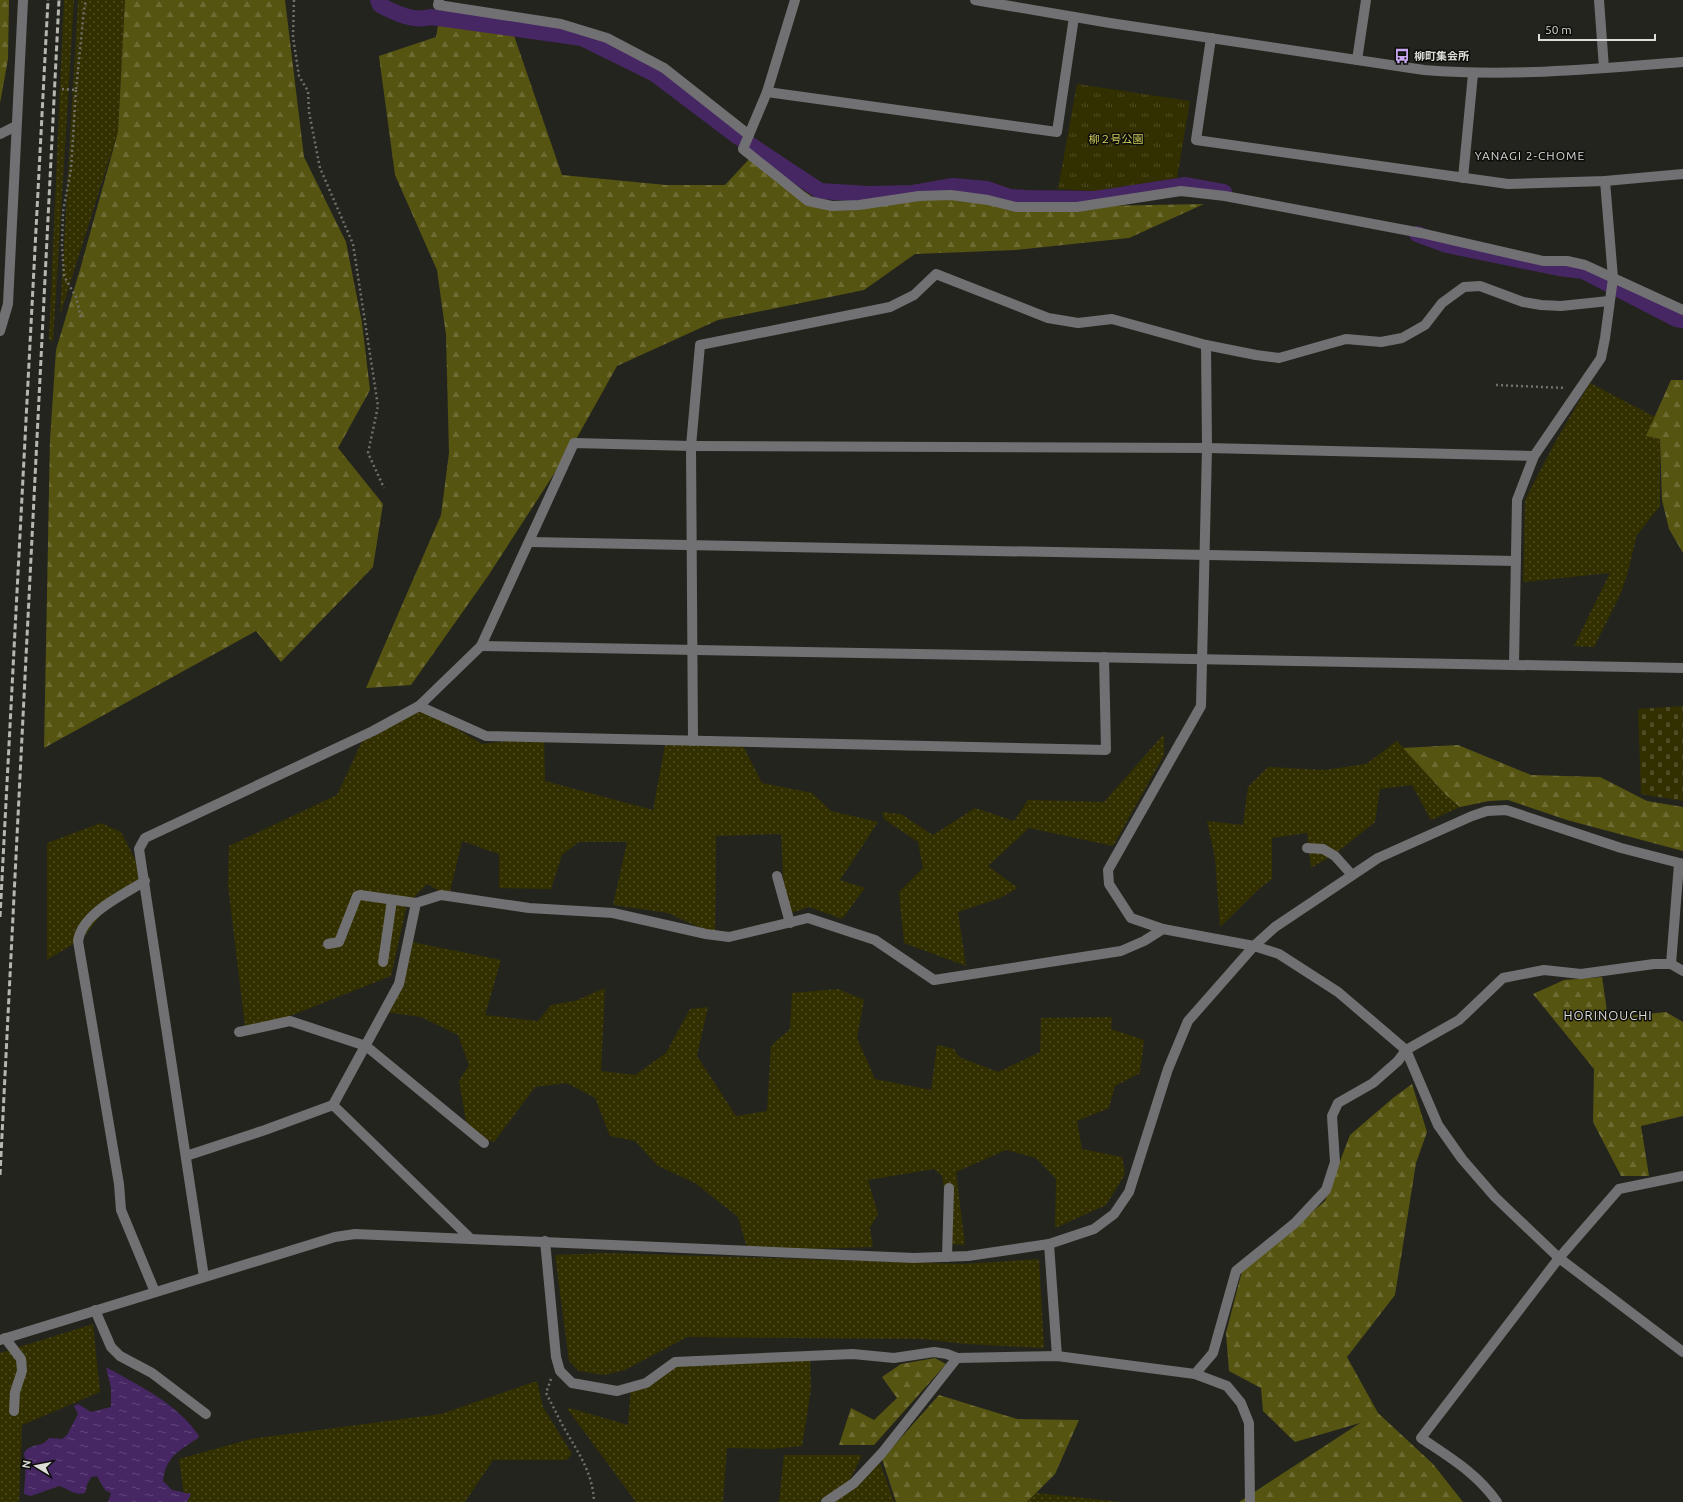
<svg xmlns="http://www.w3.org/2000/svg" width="1683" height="1502" font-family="Ubuntu,'Noto Sans JP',sans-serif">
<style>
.grass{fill:url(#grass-dots)}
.forest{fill:url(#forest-firs)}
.cemetery{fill:url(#cemetery-stones)}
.park{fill:url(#park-tufts)}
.water{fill:url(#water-ripples)}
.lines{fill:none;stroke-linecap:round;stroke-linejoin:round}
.canal{stroke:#462764;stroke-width:16}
.path{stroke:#71716c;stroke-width:2.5;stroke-dasharray:2 3;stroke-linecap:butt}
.minor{stroke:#717073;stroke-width:10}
.rail{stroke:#b7b7b2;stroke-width:3;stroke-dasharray:6 3;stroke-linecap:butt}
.labels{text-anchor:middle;stroke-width:3;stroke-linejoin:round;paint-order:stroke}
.poi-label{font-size:11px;font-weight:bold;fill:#dcdcd8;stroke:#0d0d0b;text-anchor:start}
.park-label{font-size:11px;fill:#cfcc59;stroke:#0d0d0b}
.neighbourhood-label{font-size:12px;letter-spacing:1px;fill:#dcdcd8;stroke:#0d0d0b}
.quarter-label{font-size:13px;letter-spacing:1px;fill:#dcdcd8;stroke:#0d0d0b}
</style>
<defs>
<pattern id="grass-dots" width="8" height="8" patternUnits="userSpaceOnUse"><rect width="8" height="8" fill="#323001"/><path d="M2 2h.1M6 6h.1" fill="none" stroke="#4f4d25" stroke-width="1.8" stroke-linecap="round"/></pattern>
<pattern id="forest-firs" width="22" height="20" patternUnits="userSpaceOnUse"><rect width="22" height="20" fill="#565411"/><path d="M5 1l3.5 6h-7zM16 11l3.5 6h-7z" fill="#6e6c33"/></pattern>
<pattern id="cemetery-stones" width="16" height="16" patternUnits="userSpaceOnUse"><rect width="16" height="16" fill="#323001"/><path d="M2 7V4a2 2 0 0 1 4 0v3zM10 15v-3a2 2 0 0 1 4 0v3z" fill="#4f4d25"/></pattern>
<pattern id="park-tufts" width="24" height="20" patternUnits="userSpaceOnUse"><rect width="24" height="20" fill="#323001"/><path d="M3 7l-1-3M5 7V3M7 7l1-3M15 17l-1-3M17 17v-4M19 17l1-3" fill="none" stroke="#4f4d25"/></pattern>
<pattern id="water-ripples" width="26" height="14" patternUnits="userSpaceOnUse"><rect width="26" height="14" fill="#462764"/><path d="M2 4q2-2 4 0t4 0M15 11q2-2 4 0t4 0" fill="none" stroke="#604679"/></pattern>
</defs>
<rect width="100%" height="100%" fill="#24241e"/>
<g class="grass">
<polygon points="64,0 74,0 53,342 49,339"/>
<polygon points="78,0 125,0 118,132 60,315"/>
<polygon points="1590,383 1655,417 1647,436 1660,439 1660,506 1637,535 1627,575 1620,595 1594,647 1574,646 1610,573 1523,582 1525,500 1554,444"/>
<polygon points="419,706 482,744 544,737 545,781 653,810 666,740 741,742 762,783 812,793 831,811 878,822 840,880 865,888 842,919 809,907 785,915 781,834 716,836 715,935 668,913 613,905 627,842 579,842 562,855 551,889 499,888 499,854 462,841 449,896 427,884 407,904 391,976 280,1020 245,1027 228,885 229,846 337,795 365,735"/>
<polygon points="1164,734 1164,755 1113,846 1029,828 988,866 1018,888 1000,898 958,912 966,966 904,943 899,892 923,868 918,842 884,819 882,812 901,814 933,835 975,808 1014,821 1028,800 1104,802"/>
<polygon points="1397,741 1446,795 1460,807 1431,820 1412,785 1380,789 1375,822 1336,853 1311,868 1307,833 1272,838 1272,879 1260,888 1220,927 1215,858 1207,821 1243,825 1248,787 1268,767 1324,770 1366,764"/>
<polygon points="101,823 121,832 144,877 116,896 83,938 47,960 47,843"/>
<polygon points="412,942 501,960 485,1015 538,1021 551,1005 575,1001 605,988 601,1071 635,1075 666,1053 690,1009 708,1007 697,1056 736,1116 767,1111 771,1046 790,1029 792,993 838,989 864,1000 857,1038 875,1079 931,1090 937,1045 954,1049 959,1057 998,1072 1040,1052 1041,1018 1112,1017 1111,1029 1144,1040 1140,1073 1115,1086 1109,1108 1077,1121 1082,1149 1122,1157 1125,1174 1106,1205 1055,1228 1056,1179 1036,1158 1006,1150 956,1172 965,1245 949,1244 948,1213 942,1176 934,1169 868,1180 878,1214 870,1228 873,1247 748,1251 738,1217 695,1183 658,1166 635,1141 610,1136 595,1098 567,1083 535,1087 494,1142 468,1133 459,1081 469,1065 458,1035 421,1017 385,1012"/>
<polygon points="606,1253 963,1264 1039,1259 1044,1348 966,1344 924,1339 687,1337 625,1370 604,1375 579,1371 569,1361 555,1255"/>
<polygon points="93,1324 100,1392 22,1425 19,1502 0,1502 0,1353"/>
<polygon points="810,1356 811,1389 802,1446 771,1449 727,1448 723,1502 636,1502 566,1407 628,1425 631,1387 673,1364"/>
<polygon points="537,1381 543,1407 572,1454 566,1460 493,1460 465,1502 185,1502 179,1459 251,1439 441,1414"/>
<polygon points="784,1455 862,1455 850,1480 819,1502 779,1502"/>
<polygon points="878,1457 894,1502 825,1502"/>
<polygon points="1036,1493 1122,1502 1027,1502"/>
</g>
<g class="forest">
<polygon points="0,0 9,0 8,59 0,103"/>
<polygon points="125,0 285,0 304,157 346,242 362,323 370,390 338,448 383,504 373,567 281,662 256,631 44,748 50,440 56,350 81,266 118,132"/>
<polygon points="440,14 510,24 562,175 666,185 725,185 752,156 823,204 940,196 1042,207 1204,204 1129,238 1016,250 915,254 864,290 718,320 617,366 574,443 488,576 411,685 366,688 441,515 449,453 446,335 437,270 395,175 379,56 436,37"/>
<polygon points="1671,380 1683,380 1683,553 1669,529 1662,500 1660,439 1646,436"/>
<polygon points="1458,745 1531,775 1600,777 1647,801 1683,807 1683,851 1567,820 1508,800 1489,801 1460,807 1446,795 1403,748"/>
<polygon points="1602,977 1608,1018 1666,1012 1683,1022 1683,1116 1641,1126 1649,1176 1621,1176 1593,1122 1594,1069 1533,994 1564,980"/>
<polygon points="1412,1084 1427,1132 1416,1163 1395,1295 1347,1357 1378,1413 1433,1464 1463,1502 1239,1502 1360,1423 1295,1442 1263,1411 1261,1388 1229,1371 1226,1333 1242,1271 1325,1201 1350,1135 1393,1098"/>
<polygon points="935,1358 946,1364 874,1445 839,1445 851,1408 874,1420 897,1398 882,1377 901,1364"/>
<polygon points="939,1395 1017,1419 1079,1420 1055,1474 1027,1502 896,1502 882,1459"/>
</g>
<polygon class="cemetery" points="1683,706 1683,801 1641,794 1638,709"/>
<polygon class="park" points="1077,84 1190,101 1177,178 1095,191 1058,189"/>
<path class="water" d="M106,1367C139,1386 177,1403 199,1436L198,1438C179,1451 166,1456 163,1481L172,1490L191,1494L187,1502H108L111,1493L105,1490L97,1476L91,1477L87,1485L85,1493C74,1496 69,1489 59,1486L31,1496L24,1494L26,1464L24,1453C29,1445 34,1447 41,1444C44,1444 47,1440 50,1438L62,1439L67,1435L78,1414L74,1406L78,1404L91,1412L111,1407V1388Z"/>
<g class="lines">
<g class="canal">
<path d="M378,0L380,5C395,13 413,22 431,17L582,38L655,74L737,136L820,191L869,194L913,193L953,186L987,189L1010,197L1026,198L1095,199L1186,185L1224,192"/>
<polyline points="1417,234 1447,245 1559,268 1583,271 1676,319 1683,320"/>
</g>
<g class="path">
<polyline points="294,0 293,37 299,76 308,91 309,112 320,168 353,244 378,406 368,453 384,488"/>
<polyline points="62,89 76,90 84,10 86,0"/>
<polyline points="76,90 71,169 63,212 62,245 64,276 76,297 81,318"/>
<polyline points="1496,385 1566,388"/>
<path d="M551,1379L546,1393C552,1404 557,1415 563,1426C577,1451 593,1472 594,1502"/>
</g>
<g class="minor">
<polyline points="439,0 438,5 561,24 607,38 664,68 749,135"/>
<polyline points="795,0 767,92 743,149 808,201 832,206 859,205 919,196 951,195 988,200 1016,207 1077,207 1181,191 1225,196 1421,233 1543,261 1567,261 1585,265 1683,310"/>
<path d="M975,0L1110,23L1424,70C1512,77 1596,69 1683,62"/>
<polyline points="1599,0 1604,68"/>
<polyline points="1211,38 1196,140 1508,184 1605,181 1683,174"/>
<polyline points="1357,60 1366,0"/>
<polyline points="767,92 1057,132 1074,17"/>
<polyline points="0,134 16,126"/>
<polyline points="1463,178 1473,74"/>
<polyline points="0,331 8,304 23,0"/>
<path d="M530,542C858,551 1187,553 1516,561"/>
<polyline points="481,646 1683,668"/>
<polyline points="1514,664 1517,500 1534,456 1601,358 1605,338 1613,278 1605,181"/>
<polyline points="419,706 486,736 1106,750 1104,657"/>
<polyline points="693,741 691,446 700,345 890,307 914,295 936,274 1048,318 1078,323 1112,319 1206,345 1256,355 1279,358 1346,339 1381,342 1402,338 1425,325 1442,303 1464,287 1480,286 1523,302 1541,305 1561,306 1609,301"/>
<polyline points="1307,848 1323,849 1335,856 1352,875"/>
<polyline points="777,876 790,923"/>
<path d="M145,881C123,895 82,913 78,941L119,1184L121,1210L155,1292"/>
<polyline points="1163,929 1131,918 1109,884 1108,870 1201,706 1207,448 1206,345"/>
<polyline points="328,944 339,942 357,896 360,895 416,903"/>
<polyline points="383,962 392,900"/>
<polyline points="1671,964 1679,864"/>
<polyline points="239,1032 290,1021 366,1046 484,1143"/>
<polyline points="333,1105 399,984 416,903 441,895 529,908 613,913 706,934 729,937 808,918 875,940 934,980 1121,951 1144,941 1163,929 1254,946 1279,954 1338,992 1406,1050 1438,1125 1462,1159 1495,1197 1559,1258 1683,1352"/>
<polyline points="186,1156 265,1130 333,1105 471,1239"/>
<polyline points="545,1241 556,1357 560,1371 572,1383 617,1391 646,1383 675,1362 853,1354 894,1358 934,1352 947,1354 957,1358 1057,1356 1195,1374 1227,1386 1241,1403 1249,1423 1250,1502"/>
<polyline points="1049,1244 1057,1356"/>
<polyline points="947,1257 949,1188"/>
<polyline points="204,1277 139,849 145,838 373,731 419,706 481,646 574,443 691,446 1207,448 1534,456"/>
<polyline points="95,1310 111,1347 120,1356 152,1373 206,1414"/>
<polyline points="5,1338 21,1359 22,1371 15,1392 14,1411"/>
<polyline points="0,1340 335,1237 355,1234 914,1258 968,1256 1049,1244 1094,1229 1114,1214 1129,1192 1168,1069 1188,1021 1254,946 1275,927 1378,858 1472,816 1487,811 1506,810 1621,848 1683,864"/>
<polyline points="1195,1374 1213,1353 1236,1271 1295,1223 1326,1190 1335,1162 1332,1116 1338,1103 1373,1083 1398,1061 1406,1050 1459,1020 1503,978 1544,970 1581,974 1654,964 1671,964 1683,971"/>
<polyline points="826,1502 854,1483 882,1453 957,1358"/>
<path d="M1497,1502C1477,1473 1449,1457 1421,1438L1559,1258L1619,1189L1683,1176"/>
</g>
<g class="rail">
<polyline points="0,917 48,0"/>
<polyline points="0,1175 59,0"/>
</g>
</g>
<defs>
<g id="bus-bare" transform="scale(1.2)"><path d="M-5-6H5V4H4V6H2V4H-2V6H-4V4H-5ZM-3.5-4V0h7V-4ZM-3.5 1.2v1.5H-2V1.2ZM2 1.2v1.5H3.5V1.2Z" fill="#c8a6ef" stroke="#0d0d0b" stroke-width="2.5" paint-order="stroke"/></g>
</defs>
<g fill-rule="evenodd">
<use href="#bus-bare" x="1402" y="56"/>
</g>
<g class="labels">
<g class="poi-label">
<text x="1414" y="60">柳町集会所</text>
</g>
<g class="park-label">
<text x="1116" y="143">柳２号公園</text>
</g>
<g class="neighbourhood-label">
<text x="1530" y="160">YANAGI 2-CHOME</text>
</g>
<g class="quarter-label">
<text x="1608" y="1020">HORINOUCHI</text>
</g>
</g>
<g transform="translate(36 1466) rotate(280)" stroke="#0d0d0b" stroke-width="3" paint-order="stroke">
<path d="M0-3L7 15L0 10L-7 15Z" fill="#dcdcd8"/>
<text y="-6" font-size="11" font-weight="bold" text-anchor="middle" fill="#dcdcd8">N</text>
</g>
<path d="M1539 34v6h116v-6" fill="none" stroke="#dcdcd8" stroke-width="2"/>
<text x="1545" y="34" font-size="12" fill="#dcdcd8" stroke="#0d0d0b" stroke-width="3" paint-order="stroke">50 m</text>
</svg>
